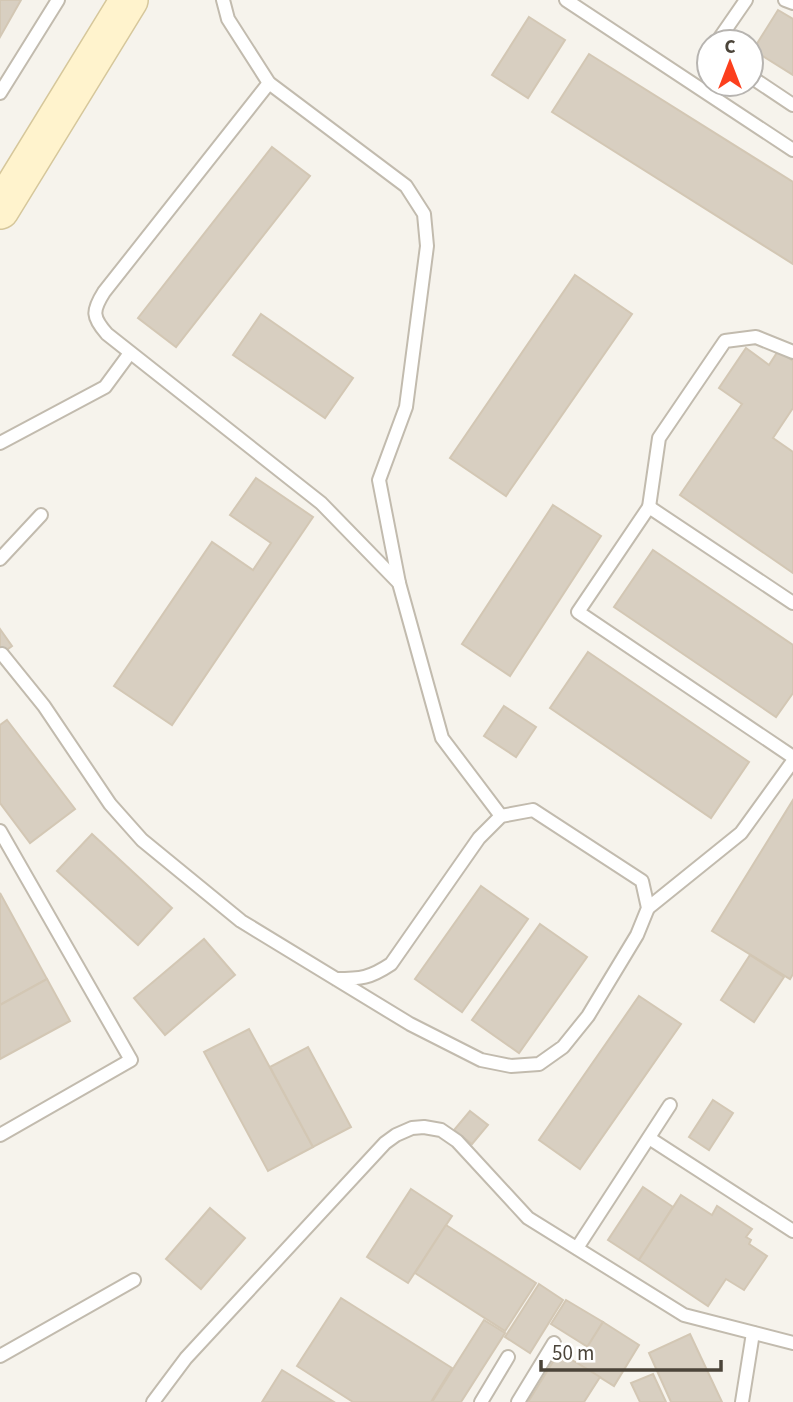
<svg xmlns="http://www.w3.org/2000/svg" width="793" height="1402" font-family="'Source Sans 3',sans-serif">
<style>
.building{fill:#d8cfc1;stroke:#d3c7b4;stroke-width:2}
.lines{fill:none;stroke-linecap:round;stroke-linejoin:round}
.lane-casing{stroke:#c2bbae;stroke-width:16}
.secondary-casing{stroke:#d6c79b;stroke-width:40}
.lane{stroke:#fff;stroke-width:12}
.secondary{stroke:#fff3cd;stroke-width:37}
</style>
<rect width="100%" height="100%" fill="#f6f3ec"/>
<g class="building">
<polygon points="0,0 21,0 0,37"/>
<polygon points="778,10 793,19 793,75 753,50"/>
<polygon points="529,17 565,40 528,98 492,75"/>
<polygon points="589,54 793,182 793,264 552,112"/>
<polygon points="272,147 310,176 176,347 138,318"/>
<polygon points="575,275 632,314 506,496 450,458"/>
<polygon points="261,314 353,378 325,418 233,355"/>
<polygon points="746,348 769,365 778,351 793,361 793,408 773,438 793,452 793,573 680,495 742,404 719,388"/>
<polygon points="256,478 313,517 172,725 114,686 212,542 253,570 271,543 230,515"/>
<polygon points="553,505 601,536 510,676 462,644"/>
<polygon points="653,550 793,645 793,693 776,717 614,607"/>
<polygon points="0,629 12,646 0,655"/>
<polygon points="588,652 749,762 711,818 550,708"/>
<polygon points="504,706 536,727 516,757 484,736"/>
<polygon points="7,720 75,809 30,843 0,803 0,725"/>
<polygon points="793,800 793,974 790,979 712,931"/>
<polygon points="92,834 172,908 138,945 57,871"/>
<polygon points="481,886 528,919 462,1012 415,979"/>
<polygon points="0,893 47,979 0,1005"/>
<polygon points="540,924 587,957 519,1053 472,1020"/>
<polygon points="204,939 235,975 165,1035 134,998"/>
<polygon points="750,955 784,977 754,1022 721,1000"/>
<polygon points="47,979 70,1021 0,1059 0,1005"/>
<polygon points="639,996 681,1024 580,1169 539,1140"/>
<polygon points="249,1029 313,1147 268,1171 204,1052"/>
<polygon points="308,1047 351,1127 313,1147 270,1067"/>
<polygon points="713,1100 733,1113 709,1150 689,1137"/>
<polygon points="470,1111 488,1125 472,1144 454,1130"/>
<polygon points="643,1187 673,1207 639,1260 608,1240"/>
<polygon points="411,1189 452,1216 408,1283 367,1257"/>
<polygon points="681,1195 712,1215 717,1206 752,1229 746,1237 751,1240 749,1244 767,1256 744,1290 726,1279 708,1306 639,1260"/>
<polygon points="210,1208 245,1238 201,1289 166,1259"/>
<polygon points="446,1225 536,1283 505,1331 415,1273"/>
<polygon points="539,1284 563,1300 530,1353 505,1337"/>
<polygon points="341,1298 452,1368 431,1402 353,1402 297,1366"/>
<polygon points="566,1300 603,1322 588,1347 551,1324"/>
<polygon points="484,1320 505,1333 461,1402 432,1402"/>
<polygon points="603,1322 639,1345 614,1386 577,1363"/>
<polygon points="690,1334 722,1402 671,1402 649,1353"/>
<polygon points="559,1352 600,1377 584,1402 528,1402"/>
<polygon points="282,1370 334,1402 262,1402"/>
<polygon points="653,1374 666,1402 640,1402 631,1383"/>
</g>
<g class="lines">
<g class="lane-casing">
<g id="lane">
<polyline points="223,0 228,19 269,83 406,186 424,214 427,246 406,407 379,480 399,583"/>
<polyline points="566,0 793,150"/>
<polyline points="785,0 793,3"/>
<polyline points="717,42 746,0"/>
<polyline points="751,77 793,105"/>
<path d="M269,83L104,292C92,311 92,317 107,334L321,503L399,583L442,738L501,816"/>
<polyline points="0,93 58,0"/>
<polyline points="0,443 105,387 130,353"/>
<polyline points="649,507 659,438 725,341 756,337 793,352"/>
<polyline points="0,559 41,515"/>
<polyline points="793,603 649,507 578,612 793,757"/>
<path d="M2,654L44,706L110,804L142,840L241,921L410,1024L481,1060L511,1066L539,1064L563,1047L588,1016L637,935L648,908L642,881L533,810L501,816L479,838L391,964C370,978 361,979 336,979"/>
<polyline points="0,831 131,1060 0,1135"/>
<polyline points="648,908 741,833 793,761"/>
<polyline points="649,1138 793,1231"/>
<polyline points="577,1248 670,1105"/>
<polyline points="0,1356 134,1280"/>
<polyline points="153,1402 186,1358 385,1143 396,1135 412,1128 424,1127 441,1130 457,1141 528,1218 684,1315 793,1343"/>
<polyline points="481,1402 508,1357"/>
<polyline points="518,1402 554,1343"/>
<polyline points="742,1402 753,1333"/>
</g>
</g>
<g class="secondary-casing">
<polyline id="secondary" points="0,210 129,0"/>
</g>
<use href="#lane" class="lane"/>
<use href="#secondary" class="secondary"/>
</g>
<g transform="translate(730 63)"><circle r="33" fill="#ffffff" stroke="#b7b4b0" stroke-width="2"/>
<path d="M0-5L12 26L0 18L-12 26Z" fill="#fc3f1d"/>
<text y="-10" font-size="19" font-weight="bold" text-anchor="middle" fill="#4b4439">С</text>
</g>
<path d="M541 1360v10h180v-10" fill="none" stroke="#4b4439" stroke-width="3.5"/>
<text x="552" y="1360" font-size="21" fill="#4b4439" stroke="#ffffff" stroke-width="5" paint-order="stroke">50 m</text>
</svg>
